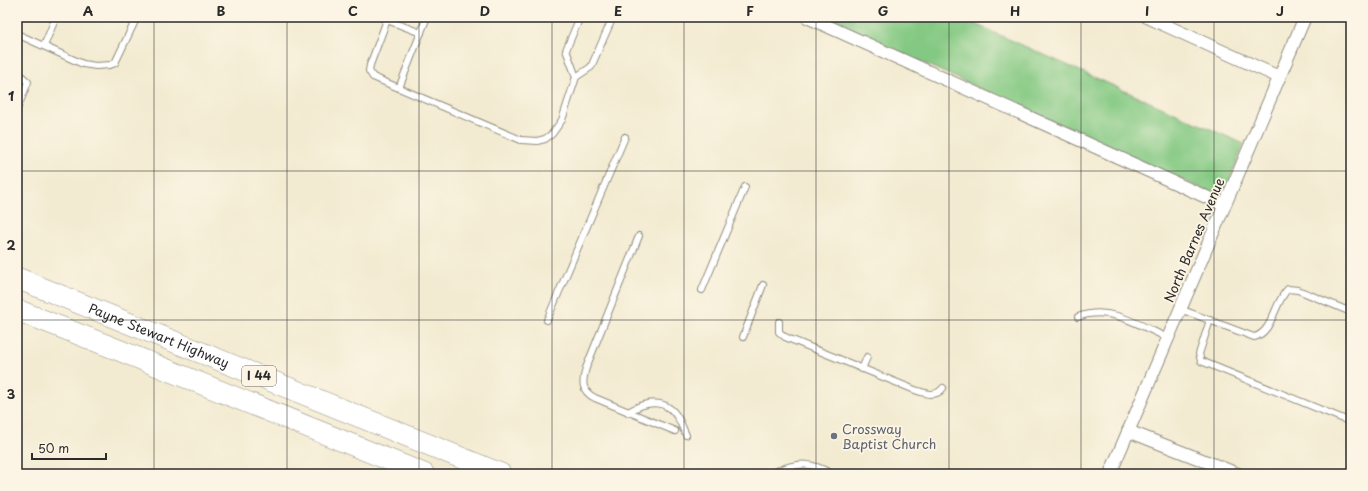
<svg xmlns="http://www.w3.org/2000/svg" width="1368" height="491" font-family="'Playpen Sans',sans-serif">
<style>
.green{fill:#84c983;stroke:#587a57}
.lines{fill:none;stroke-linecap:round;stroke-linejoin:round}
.service-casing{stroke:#8f8b7e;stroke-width:8}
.minor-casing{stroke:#8f8b7e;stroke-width:14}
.motorway-casing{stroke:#8f8b7e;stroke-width:22}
.service{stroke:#fff;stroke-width:6}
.minor{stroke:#fff;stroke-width:12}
.motorway{stroke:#fff;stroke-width:21}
.grid{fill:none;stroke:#2b2b2b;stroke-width:1;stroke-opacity:0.55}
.worship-dot{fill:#6b7280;stroke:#fcf5e5;stroke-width:1.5}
.labels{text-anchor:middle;stroke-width:3.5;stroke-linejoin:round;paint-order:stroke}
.shield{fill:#fcf5e5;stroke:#6a6863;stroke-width:1}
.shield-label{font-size:12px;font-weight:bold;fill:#2b2b2b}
.street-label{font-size:13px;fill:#2b2b2b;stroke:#fcf5e5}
.worship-label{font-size:13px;fill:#5b616d;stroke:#fcf5e5;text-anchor:start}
.neatline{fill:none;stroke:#2b2b2b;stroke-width:1.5}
.grid-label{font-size:13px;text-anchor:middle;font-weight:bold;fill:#2b2b2b}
</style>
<rect width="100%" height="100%" fill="#fcf5e5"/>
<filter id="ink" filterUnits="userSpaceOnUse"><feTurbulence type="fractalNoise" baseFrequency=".025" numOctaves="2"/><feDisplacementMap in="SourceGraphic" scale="8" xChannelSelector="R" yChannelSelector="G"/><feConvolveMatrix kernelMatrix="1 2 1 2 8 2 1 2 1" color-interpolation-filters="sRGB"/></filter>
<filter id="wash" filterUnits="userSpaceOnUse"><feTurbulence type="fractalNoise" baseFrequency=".012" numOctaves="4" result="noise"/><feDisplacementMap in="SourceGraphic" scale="16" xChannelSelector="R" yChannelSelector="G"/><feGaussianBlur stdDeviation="0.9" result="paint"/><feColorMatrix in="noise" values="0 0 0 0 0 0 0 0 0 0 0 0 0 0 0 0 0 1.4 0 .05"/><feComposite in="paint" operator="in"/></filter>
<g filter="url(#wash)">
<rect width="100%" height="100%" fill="#f3ebd1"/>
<polygon class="green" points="821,17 959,17 1244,144 1224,193 1220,196 1216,195"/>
</g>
<g filter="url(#ink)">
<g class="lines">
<g class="service-casing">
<g id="service">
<polyline points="381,17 387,20 370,65 369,71 373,77 521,140 537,141 545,139 552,134 562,120 576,77 566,50 580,17"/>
<polyline points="387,20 421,33"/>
<polyline points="17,34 83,64 96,66 110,65 115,63 137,17"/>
<polyline points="44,46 56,17"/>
<polyline points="17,72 28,82 17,109"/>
<polyline points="576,77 591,67 613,17"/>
<polyline points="399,88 427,17"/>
<path d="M639,236L586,368C582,382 581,391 595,398L675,431"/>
<polyline points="702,290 745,187"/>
<path d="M1180,309L1254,337C1273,333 1274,302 1288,289L1298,290L1351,312"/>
<path d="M1078,317C1110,305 1139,325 1168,338"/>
<polyline points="547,320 625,137"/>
<polyline points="1210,320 1199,354 1201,361 1351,422"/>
<path d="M779,322V332L785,337L915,390C924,393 936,398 943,388"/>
<polyline points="743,337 763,285"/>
<polyline points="862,369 867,357"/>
<path d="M628,412C645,402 666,397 678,418C681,423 683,429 686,435"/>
<path d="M777,471C798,462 812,462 832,474"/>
</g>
</g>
<g class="minor-casing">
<g id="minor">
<polyline points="807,17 1224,205"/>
<polyline points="1147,17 1279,77"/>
<polyline points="1128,431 1238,474"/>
<polyline points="1110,474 1305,17"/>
</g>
</g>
<g class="motorway-casing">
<g id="motorway">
<path id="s1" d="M17,278L501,474"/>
<polyline points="17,310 116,349 424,474"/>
</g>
</g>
<use href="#service" class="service"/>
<use href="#minor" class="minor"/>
<use href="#motorway" class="motorway"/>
</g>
</g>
<path class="grid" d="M154,17V474M287,17V474M419,17V474M552,17V474M684,17V474M816,17V474M949,17V474M1081,17V474M1214,17V474M17,171H1351M17,320H1351"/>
<circle class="worship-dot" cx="834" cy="436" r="4"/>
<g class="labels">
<rect class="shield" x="242" y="366" width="34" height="20" rx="3"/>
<g class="shield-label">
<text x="259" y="380">I 44</text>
</g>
<g class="street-label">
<text transform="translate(1194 240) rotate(-67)" y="5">North Barnes Avenue</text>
<text dy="5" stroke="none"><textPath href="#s1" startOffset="153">Payne Stewart Highway</textPath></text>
</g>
<g class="worship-label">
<text x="842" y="434">Crossway<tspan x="842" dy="15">Baptist Church</tspan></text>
</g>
</g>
<rect width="1368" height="491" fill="none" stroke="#fcf5e5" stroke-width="44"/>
<path d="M32 453v6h74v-6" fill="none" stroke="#2b2b2b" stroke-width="2"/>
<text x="38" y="453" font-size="12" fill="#2b2b2b" stroke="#fcf5e5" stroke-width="3" paint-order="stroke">50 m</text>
<rect x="22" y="22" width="1324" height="447" class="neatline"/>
<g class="grid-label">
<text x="88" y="16">A</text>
<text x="221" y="16">B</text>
<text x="353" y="16">C</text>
<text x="485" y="16">D</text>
<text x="618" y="16">E</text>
<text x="750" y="16">F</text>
<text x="883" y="16">G</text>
<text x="1015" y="16">H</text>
<text x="1147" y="16">I</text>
<text x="1280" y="16">J</text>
<text x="11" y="101">1</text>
<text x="11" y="250">2</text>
<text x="11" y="399">3</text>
</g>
</svg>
